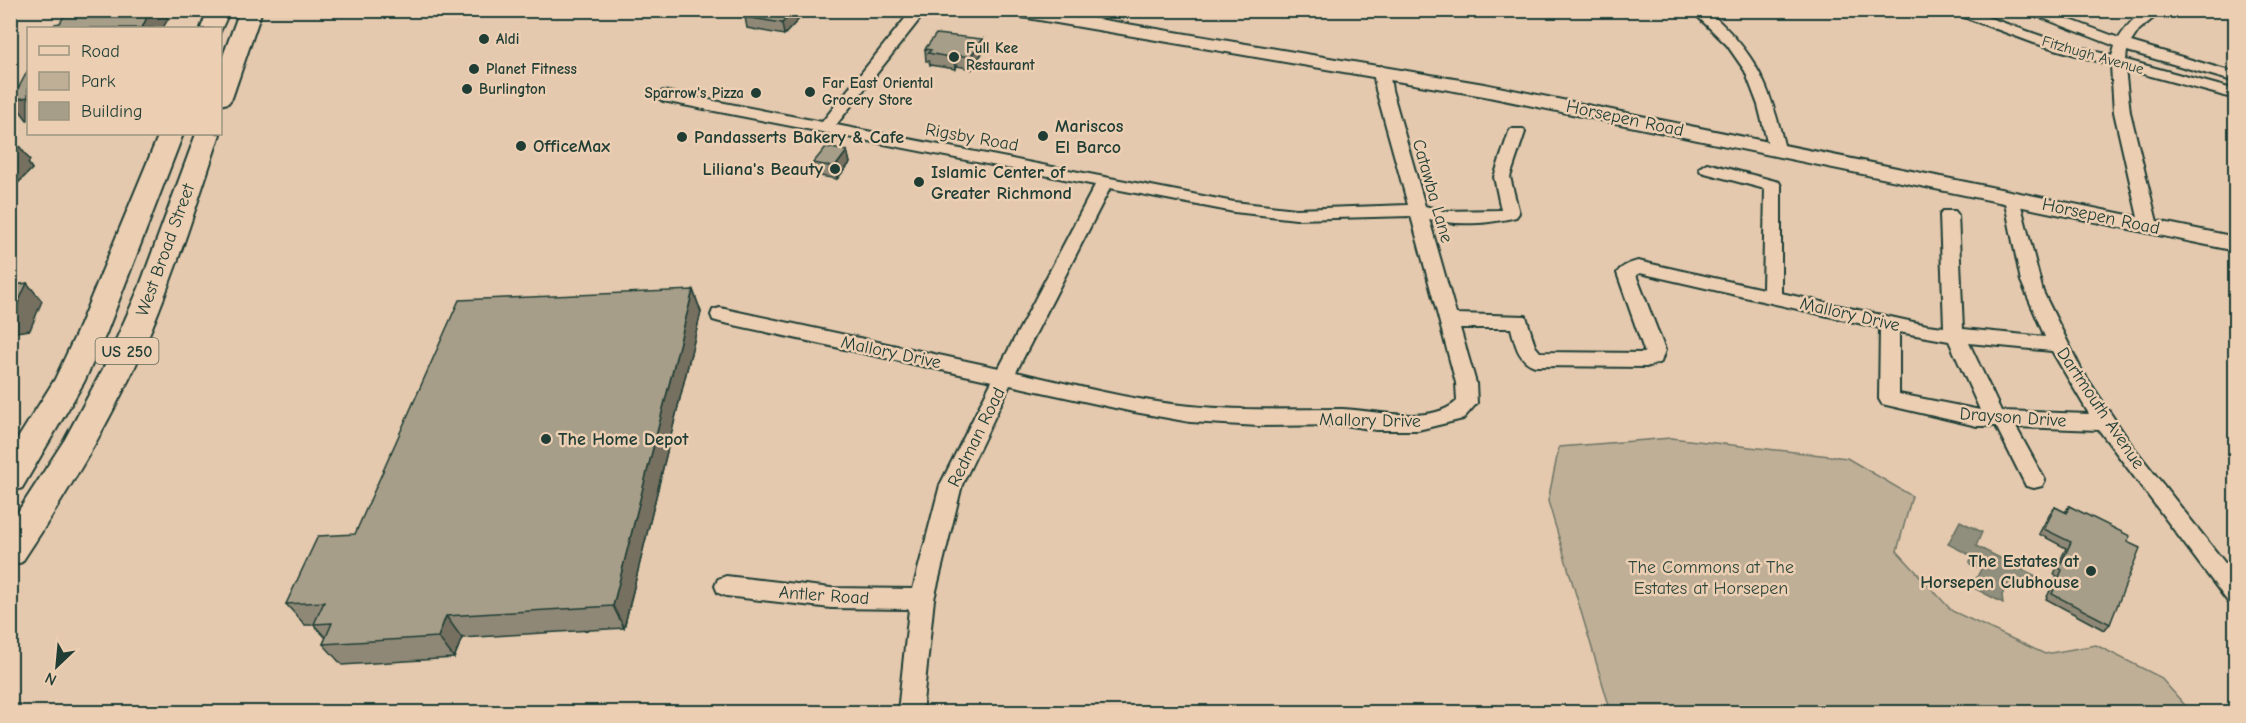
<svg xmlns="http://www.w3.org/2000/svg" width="2246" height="723" font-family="'Comic Neue',sans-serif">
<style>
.green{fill:#bfaf97;stroke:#6f7666;stroke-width:1.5}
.water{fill:#908e7b;stroke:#636e5f;stroke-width:1.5}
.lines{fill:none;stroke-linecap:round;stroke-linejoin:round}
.minor-casing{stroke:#1f3d34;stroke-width:4}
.tertiary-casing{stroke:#1f3d34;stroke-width:4}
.primary-casing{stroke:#1f3d34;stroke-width:4}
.minor{fill:#eccfb3;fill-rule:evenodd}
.tertiary{fill:#eccfb3;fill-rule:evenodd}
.primary{fill:#eccfb3;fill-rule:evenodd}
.wall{fill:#908876;stroke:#1f3d34;stroke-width:1.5}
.shaded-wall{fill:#756f60;stroke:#1f3d34;stroke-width:1.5}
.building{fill:#a79e89;stroke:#1f3d34;stroke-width:1.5}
.poi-dot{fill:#1f3d34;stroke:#eccfb3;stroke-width:2}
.labels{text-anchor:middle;stroke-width:5;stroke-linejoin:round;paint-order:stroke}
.far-poi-label{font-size:15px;font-weight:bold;fill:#1f3d34;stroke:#eccfb3;text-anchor:start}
.far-street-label{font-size:15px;fill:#1f3d34;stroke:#eccfb3}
.shield{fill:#eccfb3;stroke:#5c695a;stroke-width:1.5}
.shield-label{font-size:16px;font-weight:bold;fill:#1f3d34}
.street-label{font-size:18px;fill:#1f3d34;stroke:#eccfb3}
.poi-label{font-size:18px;font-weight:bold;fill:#1f3d34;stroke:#eccfb3;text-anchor:start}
.park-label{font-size:18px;fill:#2f483e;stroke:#eccfb3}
</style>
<rect width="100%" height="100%" fill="#e4c9ae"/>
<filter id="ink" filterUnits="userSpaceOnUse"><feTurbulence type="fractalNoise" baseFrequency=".0167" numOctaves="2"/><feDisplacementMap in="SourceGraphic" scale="12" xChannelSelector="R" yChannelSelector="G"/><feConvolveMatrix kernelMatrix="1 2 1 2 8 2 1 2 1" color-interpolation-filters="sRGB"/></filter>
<g filter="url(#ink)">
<polygon class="green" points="1671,438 1847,458 1912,496 1897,551 1952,611 2045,654 2096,645 2160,677 2191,712 1611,712 1548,501 1559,447"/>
<polygon class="water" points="1960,521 1982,532 1976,546 2036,576 2031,587 2011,577 2009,588 2006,587 2002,595 2003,603 1968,585 1975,581 1984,563 1979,561 1976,567 1970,564 1970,561 1974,557 1948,544"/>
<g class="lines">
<g class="minor-casing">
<g id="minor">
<path d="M912,10H927L836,125L1234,202L1296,209L1408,205L1376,90L1373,71L1381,66L1389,71L1392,90L1425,206L1443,211L1501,210L1494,177L1509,132L1511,129H1523L1525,132L1510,177L1519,213L1516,217C1489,224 1455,226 1429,219L1456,314L1526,316L1535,346L1540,352L1645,353L1617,273C1621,266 1630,263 1638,261L1763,289L1765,189L1701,172L1699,168L1707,163L1779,182L1781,186V293L1927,325L1944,327L1940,215L1943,211H1955L1958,215L1963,329L2045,337L2021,281L2004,198L2006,194H2018L2043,292L2081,369L2131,444L2236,577V605L2228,602L2099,430L2016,427L2045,480L2042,486L2034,488L2026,486L1996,426H1977L1882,404L1879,399L1880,328L1640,273L1636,275L1665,350L1661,362L1646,367L1535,366C1518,361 1515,343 1511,328H1460L1476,383L1477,403L1463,419L1418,430H1376L1345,425L1259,426L1190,422L1129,411L1010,385L962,485L934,599L922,712H898L909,609L831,608L726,596L718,593L715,586L718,579L726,576L831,588L913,589L940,485L992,381L720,322L713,320L711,315L713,310L720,308L999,368L1095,185L663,101L655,96L663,91L822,122ZM1110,188L1234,212L1296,219L1411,216L1456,383L1457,401C1431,426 1374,410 1342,409C1292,409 1242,411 1191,406C1133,401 1074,385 1016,372ZM1899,332L1949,341L1980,410L1899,394ZM1969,343L2052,351L2089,414L2001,411Z"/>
<path d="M1691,10H1707C1757,54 1770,86 1785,149L1783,152H1771L1769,149L1758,105L1745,71L1727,45Z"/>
<path d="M1945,10H1967L2044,37L2112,56L2115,46L2022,10H2044L2119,38C2132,19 2139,10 2163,10L2139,30L2131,42L2236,73V82L2127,51L2126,60L2236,90V99L2125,69L2130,112L2158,226L2155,230H2143L2140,226L2114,112L2111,65L2034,43Z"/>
</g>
</g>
<g class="tertiary-casing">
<polygon id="tertiary" points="1002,10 1044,10 1484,84 2236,237 2236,251 1484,96 1010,15"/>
</g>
<g class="primary-casing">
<g id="primary">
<polygon points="208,10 230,10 220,32 220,28 201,28"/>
<polygon points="240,10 262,10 232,98 228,103 220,105 220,64"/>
<polygon points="159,134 183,134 106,334 84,382 22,488 10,492 10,451 55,379 76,334"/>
<path d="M196,134H220C194,213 169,293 134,369C102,436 63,500 22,562L10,566V524L65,439L104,367L139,288Z"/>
</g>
</g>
<use href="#minor" class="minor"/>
<use href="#tertiary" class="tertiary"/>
<use href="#primary" class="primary"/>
</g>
<g class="wall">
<polygon points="745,17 800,18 784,35 747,28"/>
<polygon points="925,49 984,50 972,69 957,66 955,69 930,65 929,61 926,61"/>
<polygon points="10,138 30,160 28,163 32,169 15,186 10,187"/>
<polygon points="847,151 850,163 837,179 815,175 813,163"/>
<polygon points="693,290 701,312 624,628 462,638 454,658 342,665 323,644 326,638 314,625 305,625 286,604 355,534"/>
<polygon points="2069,506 2127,542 2110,624 2104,630 2046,599 2057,576 2054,574 2066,548 2039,534 2050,513 2055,507 2065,512"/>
</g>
<g class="shaded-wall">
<polygon points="150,10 162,10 168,19 163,28 142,28"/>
<polygon points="794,10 799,10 800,18 784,35 782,23"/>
<polygon points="983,39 984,50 972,69 970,57"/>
<polygon points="956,55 957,66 955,69 954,58"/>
<polygon points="28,97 28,120 27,120 12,100"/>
<polygon points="13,138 30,160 28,163 32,169 15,186 10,180 10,140"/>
<polygon points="847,151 850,163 837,179 835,167"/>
<polygon points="27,283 42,301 30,330 10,333 10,313"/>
<polygon points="693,290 701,312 624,628 613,606"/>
<polygon points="446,616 462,638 454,658 438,637"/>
</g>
<g class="building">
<polygon points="150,10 142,28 52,28 55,24 60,23 67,11"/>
<polygon points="751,10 794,10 782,23 745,17"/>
<polygon points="936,34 983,39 970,57 956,55 954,58 928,53 931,50 925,49"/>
<polygon points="28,70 28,97 12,100"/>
<polygon points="826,147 847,151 835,167 813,163"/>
<polygon points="27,283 14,312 10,313 10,286"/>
<polygon points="693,290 613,606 446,616 438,637 323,644 332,623 314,624 324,602 286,604 318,536 355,534 459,300"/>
<polygon points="2069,506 2130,536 2127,542 2140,548 2110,624 2052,594 2062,570 2059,568 2071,542 2044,529 2055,507 2067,513"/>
</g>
</g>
<g class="poi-dot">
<circle cx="484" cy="39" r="6"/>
<circle cx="954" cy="57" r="6"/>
<circle cx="474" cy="69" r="6"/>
<circle cx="467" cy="89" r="6"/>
<circle cx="810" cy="92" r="6"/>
<circle cx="756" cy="93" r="6"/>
<circle cx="1043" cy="136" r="6"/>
<circle cx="682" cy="137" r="6"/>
<circle cx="521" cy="146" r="6"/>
<circle cx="835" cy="169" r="6"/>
<circle cx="919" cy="182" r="6"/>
<circle cx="546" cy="439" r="6"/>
<circle cx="2091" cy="571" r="6"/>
</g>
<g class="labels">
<g class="far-poi-label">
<text x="496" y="44">Aldi</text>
<text x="966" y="53">Full Kee<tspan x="966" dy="17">Restaurant</tspan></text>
<text x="486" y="74">Planet Fitness</text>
<text x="822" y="88">Far East Oriental<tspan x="822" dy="17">Grocery Store</tspan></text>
<text x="479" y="94">Burlington</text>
<text x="744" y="98" text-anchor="end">Sparrow's Pizza</text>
</g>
<g class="far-street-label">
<text transform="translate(2093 55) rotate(16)" y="5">Fitzhugh Avenue</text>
</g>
<rect class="shield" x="95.5" y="338" width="63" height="26" rx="4.5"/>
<g class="shield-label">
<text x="127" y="357">US 250</text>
</g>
<g class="street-label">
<text transform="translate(1625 118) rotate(12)" y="6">Horsepen Road</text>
<text transform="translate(972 137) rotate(10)" y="6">Rigsby Road</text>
<text transform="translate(1433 191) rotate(74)" y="6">Catawba Lane</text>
<text transform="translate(2101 216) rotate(12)" y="6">Horsepen Road</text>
<text transform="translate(165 250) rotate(-70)" y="6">West Broad Street</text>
<text transform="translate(1850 314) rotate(13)" y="6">Mallory Drive</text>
<text transform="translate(891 352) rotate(12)" y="6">Mallory Drive</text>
<text transform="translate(2101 408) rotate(56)" y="6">Dartmouth Avenue</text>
<text transform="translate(2013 417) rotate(4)" y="6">Drayson Drive</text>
<text transform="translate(1370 420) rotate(1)" y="6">Mallory Drive</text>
<text transform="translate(976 437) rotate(-64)" y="6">Redman Road</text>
<text transform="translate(824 595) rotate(4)" y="6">Antler Road</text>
</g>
<g class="poi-label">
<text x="1055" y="132">Mariscos<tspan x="1055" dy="21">El Barco</tspan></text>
<text x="694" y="143">Pandasserts Bakery &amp; Cafe</text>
<text x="533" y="152">OfficeMax</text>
<text x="823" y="175" text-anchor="end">Liliana's Beauty</text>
<text x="931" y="178">Islamic Center of<tspan x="931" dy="21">Greater Richmond</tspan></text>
<text x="558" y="445">The Home Depot</text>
<text x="2079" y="567" text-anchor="end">The Estates at<tspan x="2079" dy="21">Horsepen Clubhouse</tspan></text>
</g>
<g class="park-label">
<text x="1711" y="573">The Commons at The<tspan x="1711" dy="21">Estates at Horsepen</tspan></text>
</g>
</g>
<rect width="2246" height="723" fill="none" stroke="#eccfb3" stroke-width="36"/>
<rect x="18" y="18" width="2210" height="687" fill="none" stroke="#1f3d34" stroke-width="2" filter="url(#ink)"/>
<rect x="27" y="27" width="195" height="108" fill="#eccfb3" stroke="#9a9580" stroke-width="1.5"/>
<rect x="39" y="46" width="30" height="9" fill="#eccfb3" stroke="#9a9580" stroke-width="1.5"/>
<text x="81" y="57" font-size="18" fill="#1f3d34">Road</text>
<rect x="39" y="72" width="30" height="18" fill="#bfaf97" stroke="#9a9580" stroke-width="1.5"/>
<text x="81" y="87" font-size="18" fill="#1f3d34">Park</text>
<rect x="39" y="102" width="30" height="18" fill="#a79e89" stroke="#9a9580" stroke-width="1.5"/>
<text x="81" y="117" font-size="18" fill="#1f3d34">Building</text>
<g transform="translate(57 666) rotate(206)" stroke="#eccfb3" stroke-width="4.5" paint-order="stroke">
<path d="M0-4.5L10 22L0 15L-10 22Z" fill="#1f3d34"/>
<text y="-9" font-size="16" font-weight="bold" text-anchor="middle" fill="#1f3d34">N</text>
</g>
</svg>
